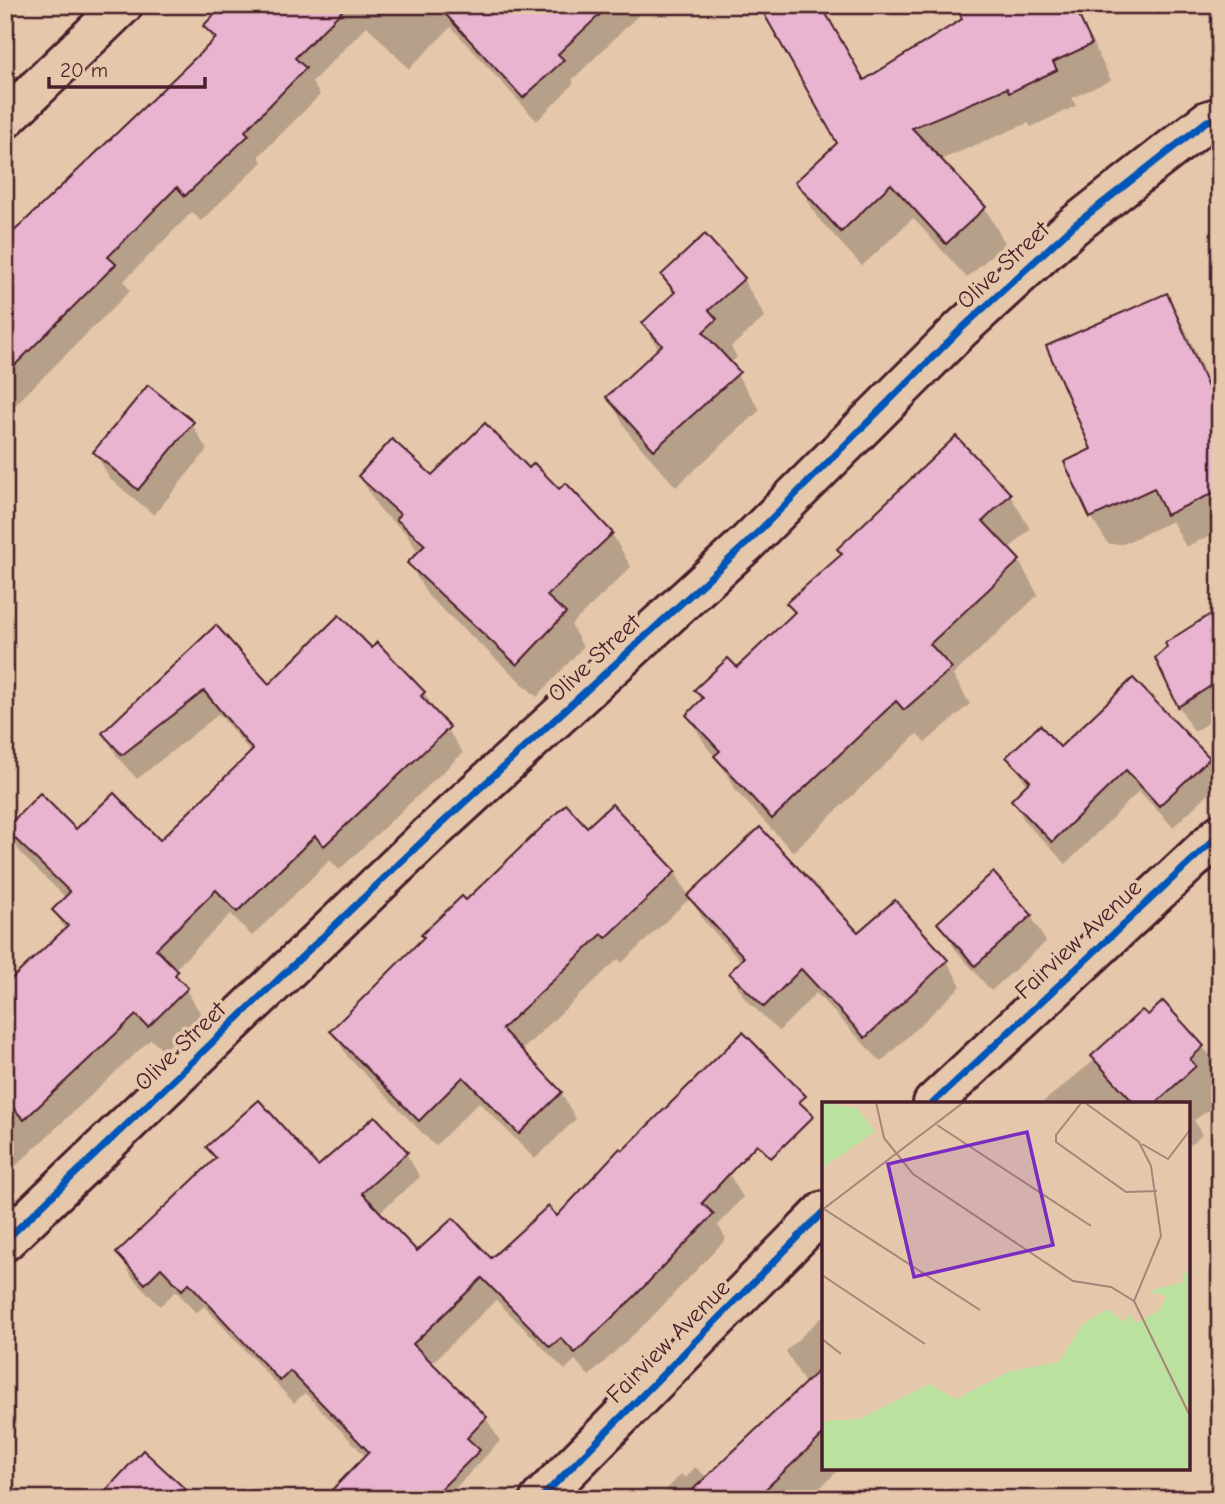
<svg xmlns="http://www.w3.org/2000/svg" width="1225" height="1504" font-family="'Comic Neue',sans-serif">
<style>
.shadow{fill:#0003}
.building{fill:#e8b4cf;stroke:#4a1f2b;stroke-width:2}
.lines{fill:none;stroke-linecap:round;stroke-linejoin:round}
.minor-casing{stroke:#4a1f2b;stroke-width:44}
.minor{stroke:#e5c8ac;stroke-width:38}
.cycleway-casing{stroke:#e5c8ac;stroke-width:11}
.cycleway{stroke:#0057b8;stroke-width:7}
.labels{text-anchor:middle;stroke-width:7;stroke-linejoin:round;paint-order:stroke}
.street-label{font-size:24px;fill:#4a1f2b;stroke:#e5c8ac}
.inset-road{fill:none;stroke:#a78478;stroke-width:2}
.view{fill:#7b2cbf;fill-opacity:0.15;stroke:#7b2cbf;stroke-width:3.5}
.inset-edge{fill:none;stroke:#4a1f2b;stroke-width:3.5}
</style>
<rect width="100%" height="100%" fill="#e5c8ac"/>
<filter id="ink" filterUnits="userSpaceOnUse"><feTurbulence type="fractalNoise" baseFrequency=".0143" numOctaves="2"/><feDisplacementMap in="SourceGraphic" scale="14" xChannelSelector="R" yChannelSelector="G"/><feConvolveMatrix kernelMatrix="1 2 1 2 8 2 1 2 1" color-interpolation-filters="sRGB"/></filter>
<g filter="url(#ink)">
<g class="shadow">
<polygon points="5,5 17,5 5,16"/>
<polygon points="226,5 649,5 572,80 574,83 537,121 451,27 409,69 367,26 312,82 320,95 259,156 262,162 201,221 192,212 124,281 130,291 11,409 8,405 5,408 5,247 93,155 214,42 206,26"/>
<polygon points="958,5 1074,5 1111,80 1072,98 1076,106 1031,127 1028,123 940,160 985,208 1005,243 967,278 913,218 862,266 817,217 797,182 839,143 851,92 965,20"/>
<polygon points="663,275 743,279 765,317 731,347 737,357 730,364 760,410 676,487 630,435 608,398 659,350 644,323 674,295"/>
<polygon points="1166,296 1185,328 1220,408 1220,531 1186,547 1172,521 1123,544 1108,544 1088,511 1093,450"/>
<polygon points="192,424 207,450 154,515 110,479 95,452"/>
<polygon points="956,439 1010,495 1030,529 1008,550 1019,561 1038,595 953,675 970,704 925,743 917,734 793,852 736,791 720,762 708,749 688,715 703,701 696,690 737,669 795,615 788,603 843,555"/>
<polygon points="529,471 559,491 566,485 612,534 631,567 571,625 583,647 537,697 428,596 409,563 419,554 407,534 379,509 360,476 432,477"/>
<polygon points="1220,610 1220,715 1194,732 1179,706"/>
<polygon points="216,627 269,686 372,651 424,693 463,753 339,870 330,860 252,936 231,914 174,970 201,1014 163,1051 151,1039 5,1176 5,988 66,931 54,910 66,898 21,854 7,829 76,831 160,843 252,754 219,714 137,779 118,758 104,733"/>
<polygon points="1060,749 1208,759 1220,783 1173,827 1139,791 1066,864 1026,823 1013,801 1028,786 1009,757"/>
<polygon points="612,806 675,872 689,897 858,934 947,961 961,986 881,1062 816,993 779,1031 745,999 731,974 742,962 704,921 690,898 622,963 618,959 521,1051 561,1093 576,1119 535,1159 479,1102 435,1146 348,1057 332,1031 466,902 587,829"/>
<polygon points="1031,916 1046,942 991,991 955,949 940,923"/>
<polygon points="1163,1004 1220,1066 1220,1103 1194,1120 1202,1135 1188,1147 1188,1103 1042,1103"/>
<polygon points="668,1108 729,1174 743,1197 718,1225 726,1239 648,1321 589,1376 575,1360 565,1370 496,1300 431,1364 486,1418 500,1441 445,1499 326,1499 366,1457 305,1393 294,1403 204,1306 196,1313 176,1291 160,1306 132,1277 118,1253 216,1161 208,1148 318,1169 406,1153 420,1177 379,1213 417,1253 491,1261 557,1219"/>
<polygon points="5,1183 15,1200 5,1209"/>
<polygon points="824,1315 824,1467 842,1467 808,1499 658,1499 681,1474 686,1478 695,1467 708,1478 806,1385 786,1351"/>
</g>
<g class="building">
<polygon points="224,5 348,5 295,58 306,68 245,131 249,135 185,196 177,187 108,257 116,264 5,375 5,240 216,38 203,26"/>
<polygon points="437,5 610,5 558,54 564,60 523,98"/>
<polygon points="759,5 821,5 864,80 962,19 956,5 1074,5 1092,44 1053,62 1057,70 1009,93 1007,88 912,128 986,207 946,244 891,184 841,232 795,182 837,143"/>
<polygon points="705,234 745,278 709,310 717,319 703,332 740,372 654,450 606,397 662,345 642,323 675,292 661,275"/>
<polygon points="1167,293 1220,415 1220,490 1166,515 1154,488 1090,518 1064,462 1091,449 1046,346"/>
<polygon points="148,385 194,422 138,490 93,452"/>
<polygon points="485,423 529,468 534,463 559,489 566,483 613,533 547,596 566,613 517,665 407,563 425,545 396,519 400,514 358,476 392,439 432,475"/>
<polygon points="956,436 1011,494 983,521 1020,560 930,644 952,668 904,710 896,701 772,819 714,756 720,751 686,715 703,698 694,690 728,658 737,667 795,612 786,603 842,554 837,549"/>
<polygon points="1220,608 1220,680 1178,707 1155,658 1167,647 1165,643"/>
<polygon points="339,615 372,648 377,642 425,692 421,696 450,727 324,846 315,836 237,912 216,890 156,949 178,971 175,975 188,988 148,1027 136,1015 24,1120 5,1099 5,985 68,926 52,910 70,892 5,829 40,793 76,829 114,793 160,840 253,750 204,691 122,755 102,733 216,625 269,684"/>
<polygon points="1133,678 1210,758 1159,806 1126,770 1052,842 1011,800 1030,781 1006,757 1040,725 1060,747"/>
<polygon points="566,804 587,827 612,804 676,871 606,938 602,934 502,1029 562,1092 519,1134 463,1077 419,1121 330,1031 424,937 421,935 462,896 466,900"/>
<polygon points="760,827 858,932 895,900 948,960 865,1038 801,969 764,1007 729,973 744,957 687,896"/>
<polygon points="993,872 1032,915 975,966 937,923"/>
<polygon points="1163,1001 1204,1046 1190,1059 1196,1066 1156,1103 1134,1103 1091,1056 1142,1010 1148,1015"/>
<polygon points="743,1032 806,1096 799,1102 814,1116 771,1158 757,1144 702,1203 714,1214 634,1297 575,1353 561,1338 550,1347 482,1278 413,1344 487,1417 467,1438 480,1450 431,1499 323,1499 369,1452 290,1371 280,1381 189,1283 182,1290 161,1268 145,1284 116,1253 216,1158 206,1147 259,1100 318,1166 375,1116 408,1152 362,1193 417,1251 453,1218 491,1258 548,1206 557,1216 620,1148 623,1150"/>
<polygon points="824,1365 824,1434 755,1499 683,1499"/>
<polygon points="143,1450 196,1499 98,1499"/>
</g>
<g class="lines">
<g class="minor-casing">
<g id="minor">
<polyline points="5,119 123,5"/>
<polyline points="933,1103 1220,834"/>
<polyline points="5,1241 429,835 747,543 961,329 1072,227 1207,121 1220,117"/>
<polyline points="540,1499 824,1211"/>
</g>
</g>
<use href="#minor" class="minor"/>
<g class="cycleway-casing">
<g id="cycleway">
<polyline points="933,1103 1220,834"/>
<polyline points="5,1241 429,835 747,543 961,329 1072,227 1207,121 1220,117"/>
<polyline points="540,1499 824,1211"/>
</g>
</g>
<use href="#cycleway" class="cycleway"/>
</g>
</g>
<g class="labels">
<g class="street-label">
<text transform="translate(1003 265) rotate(-43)" y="8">Olive Street</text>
<text transform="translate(594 658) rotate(-43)" y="8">Olive Street</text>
<text transform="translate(1078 939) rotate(-43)" y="8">Fairview Avenue</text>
<text transform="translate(180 1046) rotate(-44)" y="8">Olive Street</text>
<text transform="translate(668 1341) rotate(-45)" y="8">Fairview Avenue</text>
</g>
</g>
<g transform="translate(822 1102)">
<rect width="368" height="368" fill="#e5c8ac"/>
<path d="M0,0L36,7L53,30L0,66ZM367,168V367H0V319L38,317L107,282L134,297L186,270L237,260L261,222L286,207L302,220L308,212L314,221L338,208L344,194L327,189L362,180L360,174Z" fill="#bae29e"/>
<path class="inset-road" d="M54,0L62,36L91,72L251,179L289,185L312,199M260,0L234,33V40L304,90L335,89M262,0L317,40L329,64L339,134L312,199L368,314M115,23L269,124M320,42L346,57L368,28M2,107L158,208M0,108L142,0M0,173L103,242M0,237L19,252"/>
<path class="view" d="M205,30L231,143L92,175L66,62Z"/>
<rect width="368" height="368" class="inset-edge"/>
</g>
<rect width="1225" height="1504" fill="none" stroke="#e5c8ac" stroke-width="28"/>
<rect x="14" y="14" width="1197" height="1476" fill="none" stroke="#4a1f2b" stroke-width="2.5" filter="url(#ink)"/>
<path d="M49 77v10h156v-10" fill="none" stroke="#4a1f2b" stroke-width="3.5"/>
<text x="60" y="77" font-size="21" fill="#4a1f2b" stroke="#e5c8ac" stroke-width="5" paint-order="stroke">20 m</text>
</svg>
